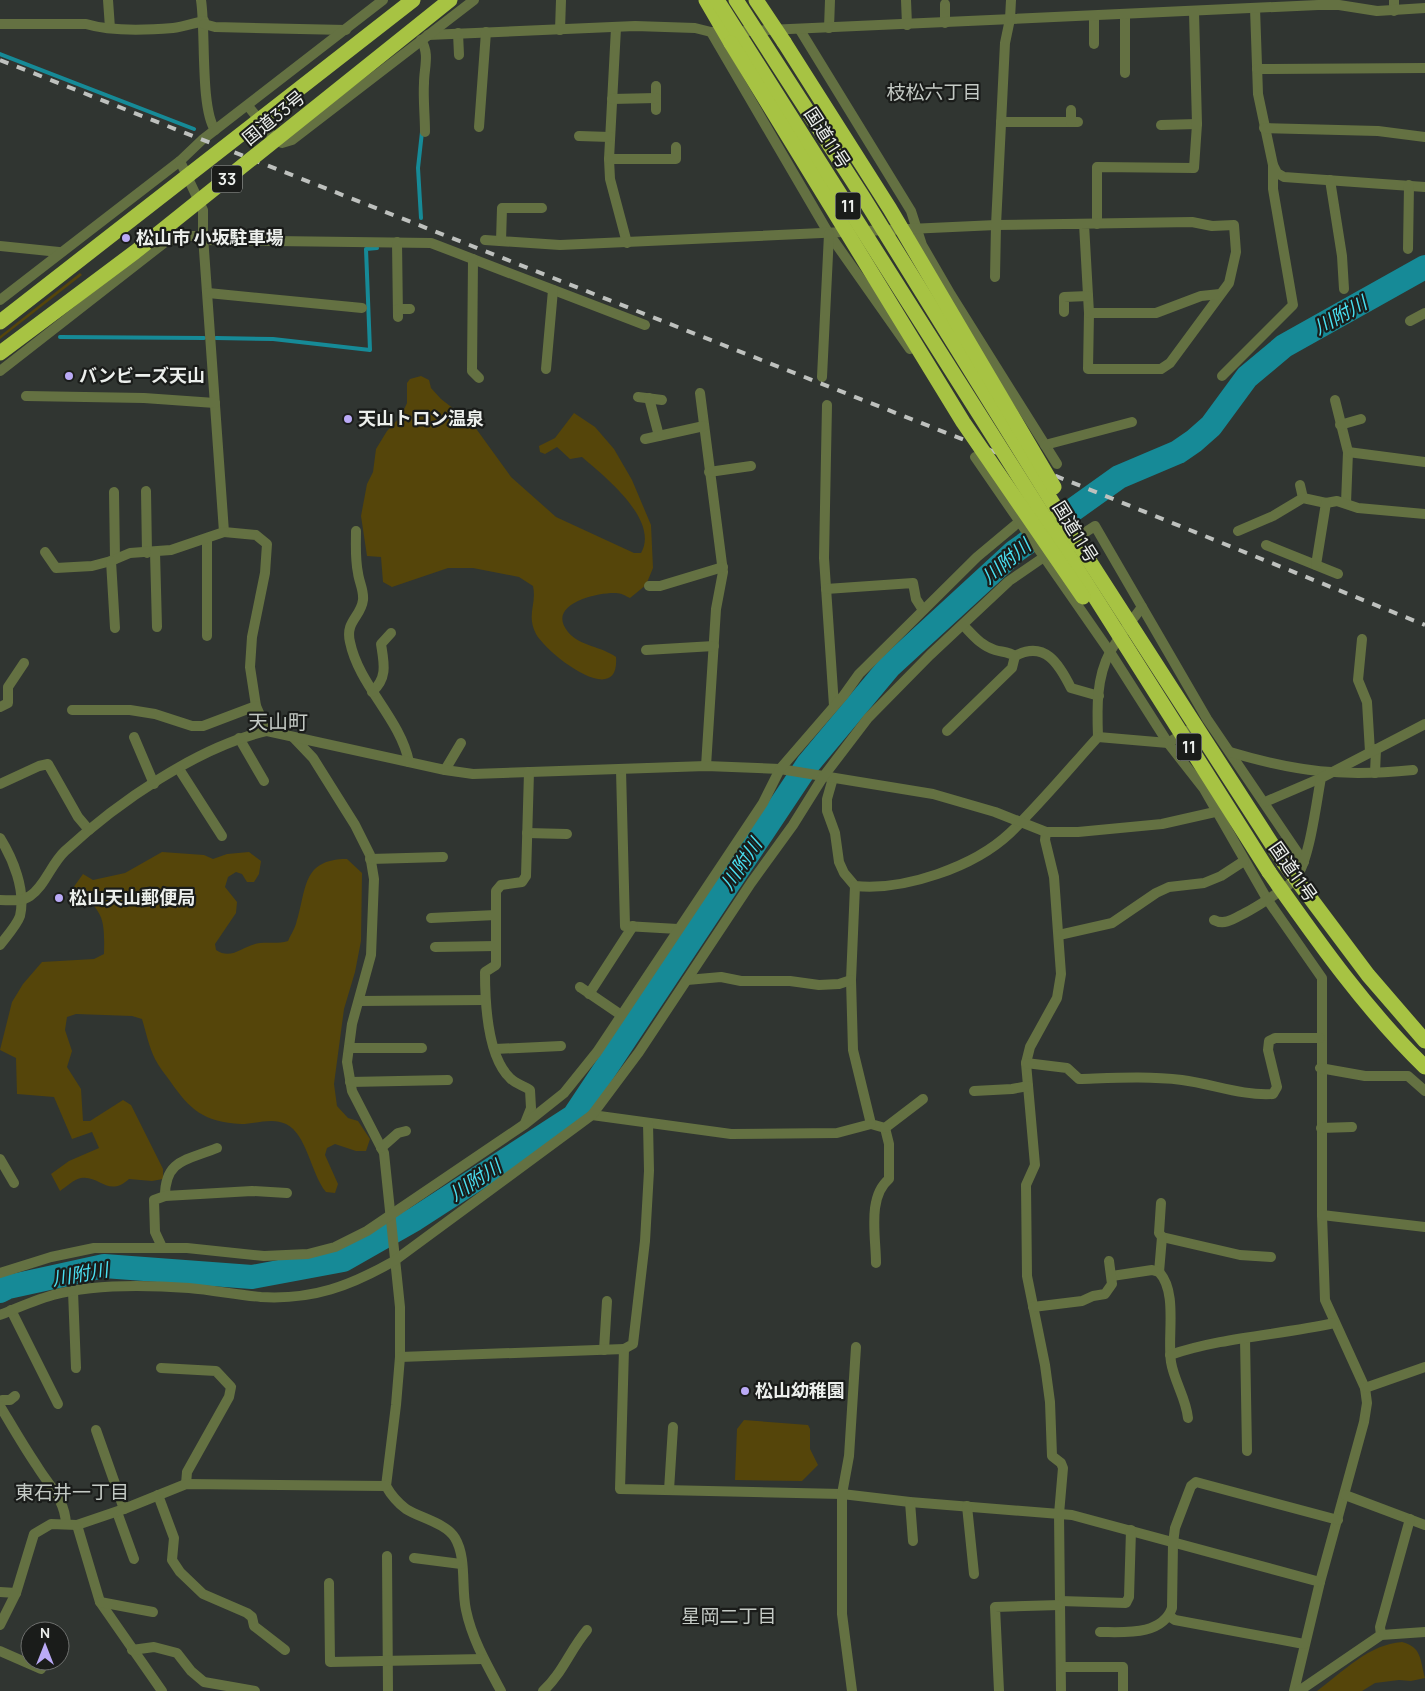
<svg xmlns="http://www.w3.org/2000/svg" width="1425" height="1691" font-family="Manrope,'Noto Sans JP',sans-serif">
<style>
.green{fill:#55450a}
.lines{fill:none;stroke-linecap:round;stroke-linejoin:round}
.stream{stroke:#168a97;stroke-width:4}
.river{stroke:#168a97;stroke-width:24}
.street{stroke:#647142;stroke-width:10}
.highway{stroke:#a7c343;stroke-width:15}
.rail{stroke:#bec1be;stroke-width:4;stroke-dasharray:9 9;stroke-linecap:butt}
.highway-bridge{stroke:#a7c343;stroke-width:15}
.poi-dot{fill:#baaaf6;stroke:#1a1c1a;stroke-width:2}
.labels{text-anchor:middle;stroke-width:4.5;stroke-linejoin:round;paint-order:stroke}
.shield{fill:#1a1c1a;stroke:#adb0ad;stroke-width:1}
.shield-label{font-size:16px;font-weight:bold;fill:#ecefec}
.street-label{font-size:18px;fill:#ecefec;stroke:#1a1c1a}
.poi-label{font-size:18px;font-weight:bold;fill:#ecefec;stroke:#1a1c1a;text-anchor:start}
.neighbourhood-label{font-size:19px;fill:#c4cac5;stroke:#1a1c1a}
.water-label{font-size:19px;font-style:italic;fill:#49dff1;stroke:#1a1c1a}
.quarter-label{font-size:20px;fill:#c4cac5;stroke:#1a1c1a}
</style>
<rect width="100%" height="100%" fill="#303531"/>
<g class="green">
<polygon points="80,273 82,275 0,339 0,336"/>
<path d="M421,376L429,380L431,388L441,399L472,423L511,477L556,517L634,553H641C660,520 604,476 582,457L570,459L557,447L545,454L540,452L539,446L555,438L574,413L595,427L614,449L632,480L651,525L653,568L646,585L630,598C626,596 621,593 616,593C598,592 545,604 568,632C581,647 601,646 616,657C620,710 548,655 536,634C526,614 537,605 533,586L519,577L473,568H448L392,587L383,582L381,557L367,556L361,516L367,484L373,472L376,449L387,431L401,416L407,403V383L410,379Z"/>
<path d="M162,852L204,855L213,859L227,854L249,852L261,861L259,874L254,882H247L242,874L236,872L228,877L225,887L237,902L236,913L215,944L216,950C232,961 243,945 260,943C270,942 278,944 288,941C290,936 294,930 296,924C307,890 301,859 347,859L362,873L361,941L355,972L344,1009L334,1084L337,1106L348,1118L358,1121L370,1139L366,1151H356L335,1144L327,1148L325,1155L338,1184L335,1193L326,1192C311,1174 307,1134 286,1124C272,1117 256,1124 241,1124C204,1122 190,1110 170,1081C165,1074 159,1067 155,1059C149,1047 146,1032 142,1019L132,1016L76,1014L67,1017L65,1030L72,1051L67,1067L81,1089L83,1121H90L123,1100L131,1105L163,1169V1179L152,1181L129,1179C108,1198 100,1175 81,1178C74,1179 66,1187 60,1191L51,1174L69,1161L99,1148L92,1132L72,1139L54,1097L17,1094L16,1058L0,1050L12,1002L23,984L42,962L94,959L104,954C105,916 103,911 73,888L83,874L93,880L125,873Z"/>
<polygon points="744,1420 808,1425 810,1429 810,1449 818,1465 802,1481 735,1480 737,1429"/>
<path d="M1402,1642C1422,1647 1420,1660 1425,1678L1411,1681L1399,1680L1375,1683L1362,1691H1317C1343,1672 1369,1644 1402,1642Z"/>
</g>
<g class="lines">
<g class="stream">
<polyline points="0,54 194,129"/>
<polyline points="421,218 418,168 422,132"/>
<polyline points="60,337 204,338"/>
<polyline points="216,338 273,339 370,350 366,249 377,248"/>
</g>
<polyline class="river" points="0,1291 8,1287 104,1266 252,1277 343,1260 415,1219 574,1116 808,764 889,667 1014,552 1119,477 1178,452 1194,441 1211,426 1247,377 1284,346 1425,267"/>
<g class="street">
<polyline points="108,0 110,28"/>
<path d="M201,0C206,32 200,107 215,130"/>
<polyline points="906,0 907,25"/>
<polyline points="945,4 945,23"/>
<polyline points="1255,8 1258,94 1273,165 1277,173 1284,177 1425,187"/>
<polyline points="1394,11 1394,0"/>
<polyline points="1125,15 1125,73"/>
<polyline points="1094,16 1094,44"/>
<path d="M0,24H86C109,31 148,30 173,28C183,27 194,23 204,21"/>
<polyline points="204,24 215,27 346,30"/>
<polyline points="616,28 609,159 610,179 627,243"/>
<polyline points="829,28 830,0"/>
<polyline points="560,30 561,0"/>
<polyline points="800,30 911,211 922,245 951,295 1057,464"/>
<polyline points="711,32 829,234 910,349"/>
<polyline points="458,33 459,55"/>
<polyline points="428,35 635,26 695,28 711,32 725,32 1318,5 1339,5 1377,11 1425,8"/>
<path d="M421,40C430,54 424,68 424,83C423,99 425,116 425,132"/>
<polyline points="1257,69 1425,68"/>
<polyline points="656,86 656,110"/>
<polyline points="612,99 656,98"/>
<polyline points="248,106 274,138 282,143 292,140 474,0"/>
<polyline points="1001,122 1078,122"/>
<polyline points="1071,122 1071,110"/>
<polyline points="1161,125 1197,124"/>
<polyline points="479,127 486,32"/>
<polyline points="1264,128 1378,131 1425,137"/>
<polyline points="579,136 610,137"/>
<polyline points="609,159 676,159 676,147"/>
<polyline points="1330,180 1342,256 1344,289"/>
<polyline points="1097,224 1097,167 1194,168 1197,124 1194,12"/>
<polyline points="203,236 224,532 256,535 267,544 265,573 252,637 250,667 256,706 267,731"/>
<polyline points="203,240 431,243 645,325"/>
<polyline points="485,240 560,245 996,225 1192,222 1212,226 1234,225 1236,252 1229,283 1170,363 1161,369 1088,369 1089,313 1084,224"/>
<polyline points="501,241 502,208 542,208"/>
<polyline points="397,242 398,317"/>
<polyline points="0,246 59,252"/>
<polyline points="1408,249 1409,185"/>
<polyline points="473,259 472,371 479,378"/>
<polyline points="995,277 996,225 1005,43 1010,19 1011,0"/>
<polyline points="208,293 362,308"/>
<polyline points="0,300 180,161 202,140 383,0"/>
<polyline points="398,309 410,309"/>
<polyline points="1064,312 1064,297 1088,296"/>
<polyline points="1089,313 1156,313 1201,296 1220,294"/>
<polyline points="1410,321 1425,313"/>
<polyline points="546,369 553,290"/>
<polyline points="0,371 164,243 181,236 203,236 203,210 180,161"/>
<polyline points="1222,376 1293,305 1273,189 1273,165"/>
<polyline points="822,377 829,234"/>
<polyline points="700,393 723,572 716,609 706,766"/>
<polyline points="26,396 144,398 215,403"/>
<polyline points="638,397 662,400"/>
<polyline points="649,398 659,436"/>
<polyline points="1335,400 1348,452 1346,503"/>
<polyline points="827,405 824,558 834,706"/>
<polyline points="1340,425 1361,419"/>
<polyline points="645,439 704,426"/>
<polyline points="1045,445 1132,422"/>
<polyline points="1348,452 1425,462"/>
<polyline points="709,472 751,466"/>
<polyline points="1300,485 1303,498"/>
<polyline points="146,491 147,553"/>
<polyline points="114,492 115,559"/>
<path d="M356,531C356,545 355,559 358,573C359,582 364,590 363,600C361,617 345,621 350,642C359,686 400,718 409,762"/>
<polyline points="1238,531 1273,516 1303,498 1326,503 1337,501 1358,508 1425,514"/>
<polyline points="207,539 207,636"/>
<polyline points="1070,542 1095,526 1207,719 1304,862"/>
<polyline points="1266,545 1338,574"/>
<polyline points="1058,549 1044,557 1110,652 1168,743 1204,789 1267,899 1322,978 1322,1215 1325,1300 1365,1388 1367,1403 1364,1422 1320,1582 1294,1691"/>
<polyline points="45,552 56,568 92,566 111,561 130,553 171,550 224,532"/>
<polyline points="155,552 157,627"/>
<polyline points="111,561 115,628"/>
<polyline points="1316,565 1326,503"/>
<polyline points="649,586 660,586 723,567"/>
<polyline points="826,589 913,583 916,599 923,610"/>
<polyline points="1362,639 1358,680 1367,702 1370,752"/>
<polyline points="646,650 714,646"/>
<path d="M1015,656C1045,640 1059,664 1071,688L1099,696"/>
<path d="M372,692C388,678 384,663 381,644L391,633"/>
<polyline points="0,707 8,703 8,687 24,663"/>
<polyline points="72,710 130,710 155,714 192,726 203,726 256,706"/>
<path d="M947,731L1012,668L1015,656C1009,652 1002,652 995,650C981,646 973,635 963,625"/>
<polyline points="134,737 154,784"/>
<path d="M293,737L313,758L355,825L370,855L374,879L371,955L352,1024L347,1062L352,1091L384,1153L400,1307V1357L396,1405L386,1486C391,1495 398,1503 406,1509C420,1518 446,1523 455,1538C467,1558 461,1588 466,1610C472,1639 487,1665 501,1691"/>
<path d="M1098,737C1097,709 1096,678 1110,652C1119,636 1131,622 1142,607"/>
<polyline points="239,738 264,781"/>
<path d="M1230,752C1297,772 1342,777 1413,770"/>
<polyline points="179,769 222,836"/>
<polyline points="445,770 461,743"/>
<polyline points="621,770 625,926 678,929"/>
<polyline points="1375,773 1376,749"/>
<path d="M833,778L827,799V811L835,833L839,862L844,873L855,886C904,891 974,867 1010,833C1041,803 1069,769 1098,737L1168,743L1187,731"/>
<polyline points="0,784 39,766 48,764 78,817 89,830"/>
<polyline points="1265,802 1321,778"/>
<polyline points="1046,832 1045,840 1054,877 1061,974 1057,998 1030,1047 1026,1063 1035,1165 1026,1185 1027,1276 1045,1365 1050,1402 1052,1456 1061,1463 1063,1468 1059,1514 1061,1691"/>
<polyline points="527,833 567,834"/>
<path d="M0,838C13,859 26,890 20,916C17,925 6,937 0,945"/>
<polyline points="370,859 443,857"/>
<path d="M855,886L851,980L853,1050L871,1124L885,1128L889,1144V1179C867,1197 876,1237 876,1263"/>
<path d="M0,900C10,900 21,902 30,896C45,886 51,864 65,851C117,803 197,747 267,731L445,770L473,774L706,766L780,769L933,794L995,812L1046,832H1078L1162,824L1215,812"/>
<polyline points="431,918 496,915"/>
<path d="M1214,920C1225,926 1235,918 1245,913C1255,908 1290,886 1296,878C1310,858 1316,804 1321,778L1425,724"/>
<polyline points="1059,935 1112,923 1156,893 1169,887 1204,883 1221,876 1244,861"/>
<polyline points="435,947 496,946"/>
<polyline points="687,980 721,977 741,981 790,981 819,985 839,984 851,980"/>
<polyline points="580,987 621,1015"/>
<polyline points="589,994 633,926"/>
<polyline points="359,1001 485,1000"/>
<polyline points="349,1048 422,1048"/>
<polyline points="495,1049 561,1046"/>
<path d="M1026,1063L1067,1068L1079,1079C1114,1078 1148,1076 1182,1080C1213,1084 1242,1096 1273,1094L1277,1087L1268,1050L1269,1041L1275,1038H1320"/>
<polyline points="1320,1068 1365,1076 1408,1076 1425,1091"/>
<polyline points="350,1082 448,1080"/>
<polyline points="974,1091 1012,1089 1028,1086"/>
<polyline points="592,1115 731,1134 837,1133 871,1124"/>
<path d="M525,1123L531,1108L530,1090C523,1085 515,1084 510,1078C487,1056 485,1002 485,972L496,965V891L501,885L522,882L526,876L529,772"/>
<polyline points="885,1128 923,1099"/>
<polyline points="1321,1128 1352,1127"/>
<polyline points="381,1148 398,1133 406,1131"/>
<polyline points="0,1159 14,1183"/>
<path d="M165,1196C165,1159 188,1160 217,1148"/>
<polyline points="1322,1215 1425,1227"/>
<polyline points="1162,1237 1240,1255 1271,1257"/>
<polyline points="162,1247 155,1232 154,1200 165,1196 252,1191 287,1193"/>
<polyline points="1159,1272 1162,1237 1159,1233 1161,1203"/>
<polyline points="0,1273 51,1257 94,1248 187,1248 264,1256 308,1254 335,1247 367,1231 525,1124 564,1093 597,1052 763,803 780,769 844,695 859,674 977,557 1020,521"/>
<path d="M1112,1276L1152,1270L1159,1272C1178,1292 1167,1336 1171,1362C1174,1381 1186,1398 1188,1418"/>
<polyline points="73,1291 76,1368"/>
<polyline points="1033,1307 1082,1301 1093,1296 1105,1294 1112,1284 1109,1261"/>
<polyline points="11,1310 58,1404"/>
<path d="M0,1315C17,1308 35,1300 53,1295C93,1284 148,1285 189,1288C213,1290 237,1295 261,1297C313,1300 350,1286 394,1261L592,1115L639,1052L751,883L793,825L823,777L868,718L930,655L1009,581L1044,557L975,457"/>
<polyline points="1245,1338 1247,1451"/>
<polyline points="624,1349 633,1344 645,1241 649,1171 648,1123"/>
<polyline points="604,1350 607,1301"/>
<path d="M1170,1355C1223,1337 1280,1335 1334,1323"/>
<polyline points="400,1357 624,1349 620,1489 842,1494 910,1502 1072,1515 1320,1582"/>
<polyline points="161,1368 216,1371 231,1387 229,1397 187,1472 186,1484"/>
<polyline points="1365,1388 1425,1367"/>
<polyline points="2,1400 10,1400 15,1396"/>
<path d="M0,1406C12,1426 24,1447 37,1466C49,1486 65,1499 66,1524"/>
<polyline points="96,1430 124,1509"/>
<polyline points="669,1490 673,1427"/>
<polyline points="158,1495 174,1538 172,1560 180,1572 203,1594 247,1613 252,1617 254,1626 285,1650"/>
<polyline points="1345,1495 1425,1525"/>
<polyline points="910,1502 913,1541"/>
<polyline points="967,1506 974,1574"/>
<polyline points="117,1512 134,1559"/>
<polyline points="77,1525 100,1602 162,1691"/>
<polyline points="387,1556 388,1691"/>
<polyline points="414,1558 461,1564"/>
<polyline points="329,1583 330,1662 483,1659"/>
<polyline points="0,1592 16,1593"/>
<polyline points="1060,1601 1126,1603 1129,1597 1131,1530"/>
<polyline points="100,1602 153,1612"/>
<polyline points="1169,1616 1175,1620 1304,1644"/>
<polyline points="0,1625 16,1593 34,1534 51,1524 77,1525 124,1509 186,1484 386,1486"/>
<path d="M1100,1632C1124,1632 1162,1636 1172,1608L1173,1543L1175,1528L1191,1486L1196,1482L1338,1520"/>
<polyline points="1381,1635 1380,1627 1410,1519"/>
<polyline points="132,1650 154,1647 177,1653 191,1671 204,1682 255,1691"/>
<polyline points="0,1651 41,1669"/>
<polyline points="1061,1667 1123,1667 1123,1691"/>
<path d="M543,1691C562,1674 570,1650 587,1630"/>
<polyline points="852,1691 842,1614 842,1494 849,1456 856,1347"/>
<polyline points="999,1691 995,1607 1060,1605"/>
<polyline points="1299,1691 1381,1635 1425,1632"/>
</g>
<g class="highway">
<polyline points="706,0 731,43"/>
<polyline points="756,0 784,42"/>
<polyline points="1284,863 1368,975 1425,1041"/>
<path d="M1269,872C1317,940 1365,1009 1425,1067"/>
</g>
<polyline class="rail" points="0,60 1071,482 1425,625"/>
<g class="highway-bridge">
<polyline points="717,0 1269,872"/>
<polyline points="736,0 863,197 1072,534 1284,863"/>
<polyline points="784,42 890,209 1054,487"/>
<polyline points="731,43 963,422 1083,597"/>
<polyline points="0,322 413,0"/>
<polyline points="0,353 135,252 450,0"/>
</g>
</g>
<g class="poi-dot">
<circle cx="126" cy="238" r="5"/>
<circle cx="69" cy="376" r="5"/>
<circle cx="348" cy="419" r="5"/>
<circle cx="59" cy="898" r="5"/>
<circle cx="745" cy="1391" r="5"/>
</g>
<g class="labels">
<g class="shield">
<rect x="212" y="165.5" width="30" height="27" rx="4"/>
<rect x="835.5" y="192.5" width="25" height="27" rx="4"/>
<rect x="1176.5" y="733.5" width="25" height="27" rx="4"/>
</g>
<g class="shield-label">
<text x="227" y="185">33</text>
<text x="848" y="212">11</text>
<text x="1189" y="753">11</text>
</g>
<g class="street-label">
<text transform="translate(274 118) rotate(-39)" y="6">国道33号</text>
<text transform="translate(827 138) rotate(57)" y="6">国道11号</text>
<text transform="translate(1075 532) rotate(58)" y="6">国道11号</text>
<text transform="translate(1293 872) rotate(55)" y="6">国道11号</text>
</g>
<g class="poi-label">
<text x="136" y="244">松山市 小坂駐車場</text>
<text x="79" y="382">バンビーズ天山</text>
<text x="358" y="425">天山トロン温泉</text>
<text x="69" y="904">松山天山郵便局</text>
<text x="755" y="1397">松山幼稚園</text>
</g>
<g class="neighbourhood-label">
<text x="934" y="99">枝松六丁目</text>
<text x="72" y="1499">東石井一丁目</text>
<text x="729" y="1623">星岡二丁目</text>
</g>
<g class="water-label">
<text transform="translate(1340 315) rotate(-29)" y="7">川附川</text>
<text transform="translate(1006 561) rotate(-40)" y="7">川附川</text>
<text transform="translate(741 864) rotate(-56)" y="7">川附川</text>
<text transform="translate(475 1180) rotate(-33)" y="7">川附川</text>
<text transform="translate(80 1274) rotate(-10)" y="7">川附川</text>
</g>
<g class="quarter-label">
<text x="278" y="729">天山町</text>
</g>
</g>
<g transform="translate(45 1646)"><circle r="24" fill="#1a1c1a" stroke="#6e706e"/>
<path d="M0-4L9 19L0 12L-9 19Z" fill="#baaaf6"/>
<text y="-8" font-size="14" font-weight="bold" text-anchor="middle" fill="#ecefec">N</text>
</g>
</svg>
